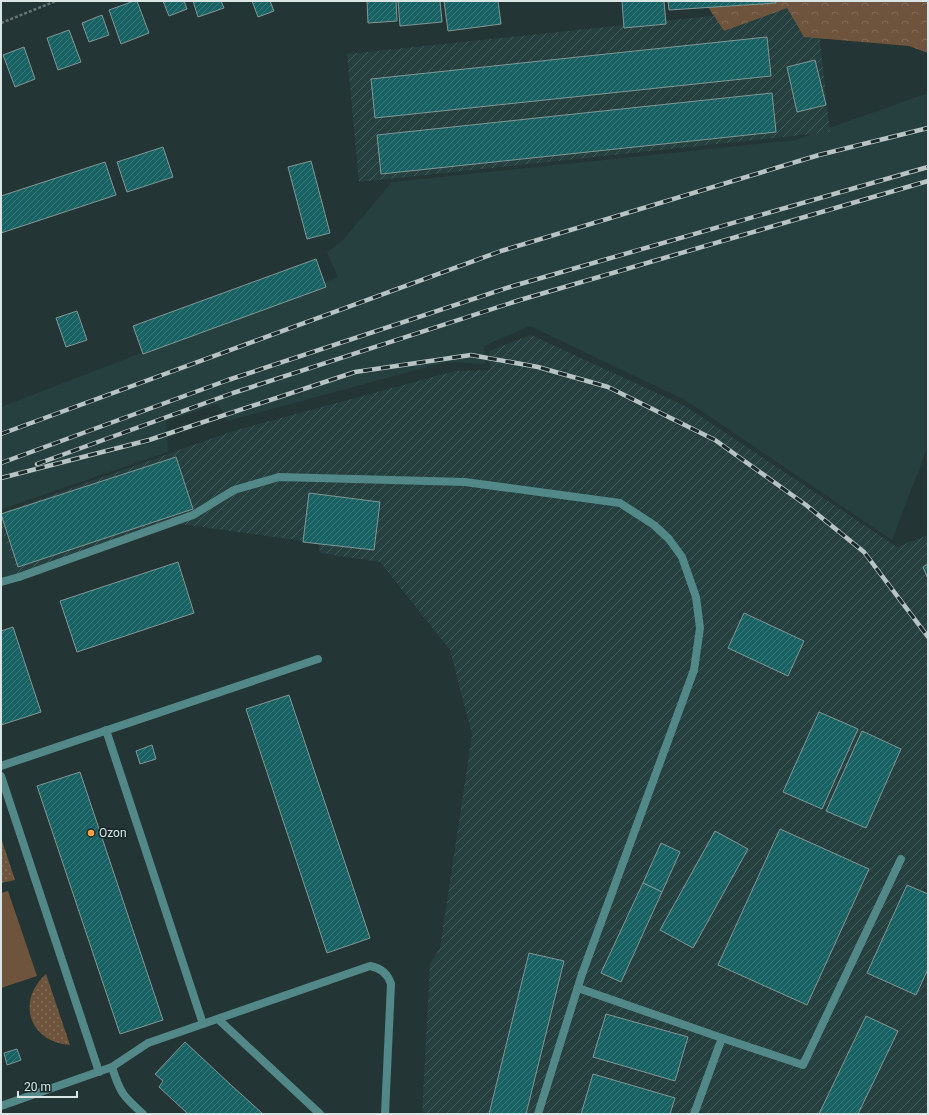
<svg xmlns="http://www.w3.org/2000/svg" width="929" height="1115" font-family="Roboto,sans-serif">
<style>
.built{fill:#264040}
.industrial{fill:url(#industrial-furrows)}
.green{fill:#6e543c}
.forest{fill:url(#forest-crowns)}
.park{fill:url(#park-dots)}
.building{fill:url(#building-hatch);stroke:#829696}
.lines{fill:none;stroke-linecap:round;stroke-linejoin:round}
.path{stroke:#657474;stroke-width:2.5;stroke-dasharray:3 2;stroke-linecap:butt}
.service{stroke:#528988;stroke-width:8}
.minor{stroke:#528988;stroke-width:8}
.rail-casing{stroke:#b8c4c4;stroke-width:4.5}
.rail{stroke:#1a2b2b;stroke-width:3;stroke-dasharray:9;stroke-linecap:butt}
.poi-dot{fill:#f7a14a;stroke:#1a2b2b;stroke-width:1.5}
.labels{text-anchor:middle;stroke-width:3.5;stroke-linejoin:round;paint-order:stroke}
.poi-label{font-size:12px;fill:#dae5e5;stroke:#1a2b2b;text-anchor:start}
</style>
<defs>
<pattern id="industrial-furrows" width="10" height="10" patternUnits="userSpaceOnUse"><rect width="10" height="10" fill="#264040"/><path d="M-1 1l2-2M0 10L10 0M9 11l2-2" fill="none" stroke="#455b5b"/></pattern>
<pattern id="forest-crowns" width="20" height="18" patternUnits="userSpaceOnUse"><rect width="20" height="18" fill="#6e543c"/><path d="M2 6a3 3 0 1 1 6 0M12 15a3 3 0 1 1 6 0" fill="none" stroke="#826c58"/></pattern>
<pattern id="park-dots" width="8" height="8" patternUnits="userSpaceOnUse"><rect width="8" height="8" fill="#6e543c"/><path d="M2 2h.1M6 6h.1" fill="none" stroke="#826c58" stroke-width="1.8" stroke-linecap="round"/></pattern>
<pattern id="building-hatch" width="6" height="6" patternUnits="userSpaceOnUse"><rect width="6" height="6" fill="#196263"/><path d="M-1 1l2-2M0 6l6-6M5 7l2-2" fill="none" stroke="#3a7879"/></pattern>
</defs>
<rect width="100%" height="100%" fill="#243535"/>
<polygon class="built" points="928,93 928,446 892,540 687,401 530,326 484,346 486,364 446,362 227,421 218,404 166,421 168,452 2,509 27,578 1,586 1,407 338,277 327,252 343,240 392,182 795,140"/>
<g class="industrial">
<polygon points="816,5 830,132 359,182 347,54"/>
<polygon points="531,335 685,406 897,547 928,535 928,1114 422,1114 430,964 440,948 472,735 450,650 380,562 320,553 318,543 173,523 20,579 1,529 1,513 233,431 455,371 490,370 489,351"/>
</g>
<polygon class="green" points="8,891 37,976 1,988 1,893"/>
<polygon class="forest" points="704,1 928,1 928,53 909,46 804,37 787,8 724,31"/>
<g class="park">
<polygon points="1,838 15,880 1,883"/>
<path d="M46,974L70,1045C29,1042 16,1001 46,974Z"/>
</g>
<g class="building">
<polygon points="134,1 137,1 149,33 121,44 109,10"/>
<polygon points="163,1 184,1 187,9 169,16"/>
<polygon points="193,1 221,1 224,8 198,17"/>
<polygon points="252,1 270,1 274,11 258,17"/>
<polygon points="367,1 396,1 397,21 368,23"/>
<polygon points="398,1 440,1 442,22 400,26"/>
<polygon points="444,1 498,1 501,24 448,31"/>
<polygon points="622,1 664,1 666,24 624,28"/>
<polygon points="668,1 775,1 776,3 669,10"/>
<polygon points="102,15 109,35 89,42 82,23"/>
<polygon points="69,30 81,62 58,70 47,38"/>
<polygon points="767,37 771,76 375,118 371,79"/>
<polygon points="24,47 35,79 15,87 3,55"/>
<polygon points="815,60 826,105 797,112 787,67"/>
<polygon points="772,93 776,132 381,174 377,135"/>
<polygon points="163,147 173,177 127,192 117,162"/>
<polygon points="311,161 330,233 307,239 288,167"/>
<polygon points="105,162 116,195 1,233 1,196"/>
<polygon points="316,259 326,287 143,354 133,326"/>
<polygon points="77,311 87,340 66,347 56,318"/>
<polygon points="176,457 193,509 18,567 1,514"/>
<polygon points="309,493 380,502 374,550 303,542"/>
<polygon points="178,562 194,613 77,652 60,601"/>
<polygon points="928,564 928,579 923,567"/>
<polygon points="744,613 804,641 788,676 728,648"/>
<polygon points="13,627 41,712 1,725 1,631"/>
<polygon points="289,695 370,938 327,953 246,709"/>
<polygon points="819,712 858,729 822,809 783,792"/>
<polygon points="862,731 901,749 866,828 826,811"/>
<polygon points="152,745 156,759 140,764 136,751"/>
<polygon points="80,772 163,1020 120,1034 37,786"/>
<polygon points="780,829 869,869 807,1005 718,965"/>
<polygon points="715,831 748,849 693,948 660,930"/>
<polygon points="661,843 680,852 662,892 643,883"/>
<polygon points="643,883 662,892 621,982 601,973"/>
<polygon points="907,885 928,894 928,969 916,995 867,973"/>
<polygon points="529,953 564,961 526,1114 489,1114"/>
<polygon points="606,1014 688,1037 675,1081 593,1057"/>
<polygon points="866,1016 898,1031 858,1114 819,1114"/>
<polygon points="185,1042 231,1085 263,1114 188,1114 159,1087 163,1081 155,1074"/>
<polygon points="17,1049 21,1060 7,1065 4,1053"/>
<polygon points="593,1074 675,1098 670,1114 581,1114"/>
</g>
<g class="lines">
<polyline class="path" points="1,23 56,1"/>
<g class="service">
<polyline points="19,577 193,515 234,490 279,477 465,482 620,503 654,525 669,539 682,557 696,597 700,628 694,670 582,974 538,1114"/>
<polyline points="106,730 203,1024"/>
<polyline points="1,766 318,659"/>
<polyline points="1,776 99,1072"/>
<polyline points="578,988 722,1038 694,1114"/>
<polyline points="218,1019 320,1114"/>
<polyline points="722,1038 803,1065 901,859"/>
<path d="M112,1067C120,1093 123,1096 143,1114"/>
<path d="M1,1106L112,1067L148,1043L370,966C381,968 388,974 391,984L385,1114"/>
</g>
<polyline class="minor" points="1,582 19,577"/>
<g class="rail-casing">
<g id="rail">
<polyline points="1,434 501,251 819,155 928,128"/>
<polyline points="1,463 228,380 513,286 928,167"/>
<polyline points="37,464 233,393 520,300 928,181"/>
<polyline points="1,478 149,440 355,372 471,355 538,367 608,387 715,440 806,505 864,552 928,637"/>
</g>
</g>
<use href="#rail" class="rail"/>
</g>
<circle class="poi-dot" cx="91" cy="833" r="4"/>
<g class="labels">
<g class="poi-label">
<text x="99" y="837">Ozon</text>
</g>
</g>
<rect width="929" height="1115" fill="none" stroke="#dae5e5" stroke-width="4"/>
<path d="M18 1091v6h59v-6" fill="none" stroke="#dae5e5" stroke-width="2"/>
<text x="24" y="1091" font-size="12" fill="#dae5e5" stroke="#1a2b2b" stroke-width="3" paint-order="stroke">20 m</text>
</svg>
